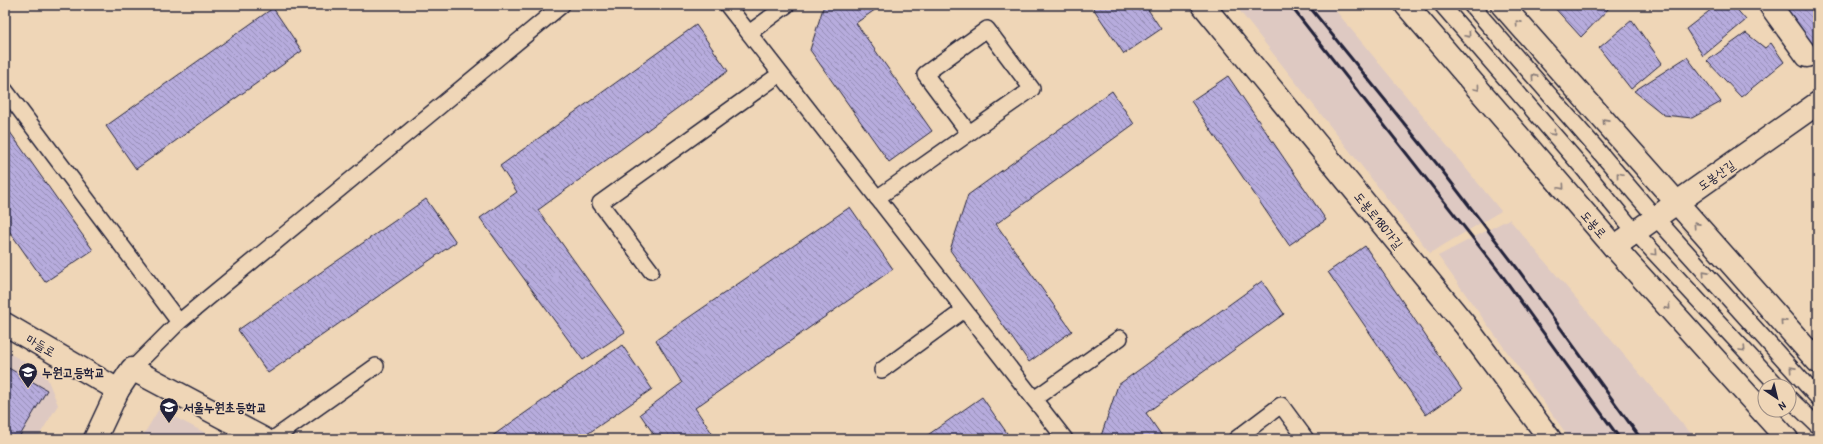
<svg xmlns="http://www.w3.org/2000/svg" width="1823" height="444" font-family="'Patrick Hand','Poor Story',sans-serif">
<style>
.built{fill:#dec9c2}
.building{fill:url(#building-back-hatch);stroke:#22223b}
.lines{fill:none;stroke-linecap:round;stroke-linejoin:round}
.lane-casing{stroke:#22223b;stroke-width:18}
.street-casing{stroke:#22223b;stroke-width:25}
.secondary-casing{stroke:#22223b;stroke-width:25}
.lane{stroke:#efd6b7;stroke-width:15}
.street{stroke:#efd6b7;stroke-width:22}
.secondary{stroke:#efd6b7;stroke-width:22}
.rail{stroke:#22223b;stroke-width:3}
.oneway{stroke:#887c79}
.labels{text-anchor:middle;stroke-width:3.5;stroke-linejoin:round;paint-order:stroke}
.street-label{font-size:13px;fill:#22223b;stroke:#efd6b7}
.poi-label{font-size:13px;font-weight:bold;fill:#22223b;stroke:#efd6b7;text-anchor:start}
</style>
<defs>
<pattern id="building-back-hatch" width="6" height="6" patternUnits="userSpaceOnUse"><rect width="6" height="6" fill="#b7acdd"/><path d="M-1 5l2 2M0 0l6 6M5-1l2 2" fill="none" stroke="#948cb4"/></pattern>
</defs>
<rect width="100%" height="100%" fill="#efd6b7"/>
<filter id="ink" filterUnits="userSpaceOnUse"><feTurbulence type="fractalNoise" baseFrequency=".025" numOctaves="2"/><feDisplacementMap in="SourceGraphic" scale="8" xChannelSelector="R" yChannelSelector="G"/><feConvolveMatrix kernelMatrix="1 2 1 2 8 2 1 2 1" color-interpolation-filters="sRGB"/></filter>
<g filter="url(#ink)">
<g class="built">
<polygon points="1235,5 1331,5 1501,211 1430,253"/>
<polygon points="1509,219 1684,426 1697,439 1570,439 1438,256"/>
<polygon points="5,351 45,373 58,405 37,439 5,439"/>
<polygon points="159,409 217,439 141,439"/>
</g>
<g class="building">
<polygon points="824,5 882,5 856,23 932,131 889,162 810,50"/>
<polygon points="1091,5 1145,5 1161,29 1124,54"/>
<polygon points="1552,5 1612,5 1581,37"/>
<polygon points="1717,5 1733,5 1746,20 1703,56 1686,29"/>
<polygon points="1783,5 1818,5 1818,45 1814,48"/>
<polygon points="273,8 302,51 136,169 106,126"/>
<polygon points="1632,20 1662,63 1631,89 1599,48"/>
<polygon points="696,25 728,71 538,210 625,332 583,360 480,218 517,192 500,166"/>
<polygon points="1746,33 1765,48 1771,43 1784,62 1741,97 1707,61"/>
<polygon points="1687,57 1721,102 1692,118 1664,115 1634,91"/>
<polygon points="1228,76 1326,220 1289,245 1191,101"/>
<polygon points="1112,91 1134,124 996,224 1072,331 1029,362 950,250 968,195"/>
<polygon points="5,125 93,250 45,282 5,225"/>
<polygon points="426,199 456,242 268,373 238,330"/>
<polygon points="850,207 893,269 695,408 716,439 657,439 640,414 682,383 656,340"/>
<polygon points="1365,246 1462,390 1426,415 1328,272"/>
<polygon points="1262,281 1284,314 1146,413 1164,439 1100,439 1118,385"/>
<polygon points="622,345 652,389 580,439 488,439"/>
<polygon points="5,366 47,390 18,439 5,439"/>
<polygon points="982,397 1011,439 922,439"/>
</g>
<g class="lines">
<g class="lane-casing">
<g id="lane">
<polyline points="727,5 1065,439"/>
<polyline points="1442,5 1581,166 1635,232 1778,386"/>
<polyline points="1471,5 1596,148 1655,217 1818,398"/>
<polyline points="749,33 787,5"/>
<polyline points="5,90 179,322"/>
<polyline points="877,198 1032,89 987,29 925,74 969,133"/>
<polyline points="651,271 600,203 780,74"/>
<polyline points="132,369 179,322 562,5"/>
<polyline points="882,370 964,310"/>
<polyline points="1789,398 1818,426"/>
<polyline points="1034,399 1120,338"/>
<polyline points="273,439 376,366"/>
<polyline points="1236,439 1281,405 1306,439"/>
</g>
</g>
<g class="street-casing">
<g id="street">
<polyline points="1203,5 1465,325 1550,439"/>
<polyline points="1770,5 1807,56"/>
<polyline points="1614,247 1818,103"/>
<polyline points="5,324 118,390"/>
<polyline points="95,439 118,390 132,369 264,439"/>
</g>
</g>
<g class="secondary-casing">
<g id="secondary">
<polyline points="1406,5 1614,247 1787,439"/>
<polyline points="1502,5 1818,362"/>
</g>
</g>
<use href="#lane" class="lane"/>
<use href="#street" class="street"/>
<use href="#secondary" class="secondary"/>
<g class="rail">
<polyline points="1290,5 1501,274 1620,439"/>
<polyline points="1308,5 1437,164 1517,268 1641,439"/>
</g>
</g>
<defs><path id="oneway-chevron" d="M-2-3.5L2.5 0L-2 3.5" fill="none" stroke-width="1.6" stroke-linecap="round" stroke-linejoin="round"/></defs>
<g class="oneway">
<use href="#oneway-chevron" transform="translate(1518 23) rotate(-132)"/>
<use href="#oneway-chevron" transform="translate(1468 35) rotate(49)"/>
<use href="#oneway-chevron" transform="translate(1534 77) rotate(-131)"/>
<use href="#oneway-chevron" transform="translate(1477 88) rotate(50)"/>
<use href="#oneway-chevron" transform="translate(1605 121) rotate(-132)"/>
<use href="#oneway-chevron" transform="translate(1553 133) rotate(49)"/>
<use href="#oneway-chevron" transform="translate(1619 175) rotate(-130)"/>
<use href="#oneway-chevron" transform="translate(1562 187) rotate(49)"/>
<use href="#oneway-chevron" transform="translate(1696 225) rotate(-132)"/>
<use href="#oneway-chevron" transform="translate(1655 253) rotate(47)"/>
<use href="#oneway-chevron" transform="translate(1705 273) rotate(-132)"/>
<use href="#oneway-chevron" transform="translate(1668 307) rotate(48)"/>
<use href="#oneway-chevron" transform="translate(1783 322) rotate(-132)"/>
<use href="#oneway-chevron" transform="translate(1743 349) rotate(47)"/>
<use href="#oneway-chevron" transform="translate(1792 369) rotate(-132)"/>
</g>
</g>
<defs>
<g id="school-pin" transform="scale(1)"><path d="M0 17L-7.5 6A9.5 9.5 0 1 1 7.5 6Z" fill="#22223b" stroke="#efd6b7"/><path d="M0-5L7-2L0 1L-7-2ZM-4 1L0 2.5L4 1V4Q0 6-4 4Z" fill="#fff"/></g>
</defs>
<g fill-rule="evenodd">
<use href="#school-pin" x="28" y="372"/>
<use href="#school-pin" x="169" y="407"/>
</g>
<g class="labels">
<g class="street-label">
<text transform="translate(1716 175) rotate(-35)" y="5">도봉산길</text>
<text transform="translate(1379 220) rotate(51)" y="5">도봉로180가길</text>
<text transform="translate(1594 224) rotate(49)" y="5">도봉로</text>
<text transform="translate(41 345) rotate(30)" y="5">마들로</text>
</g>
<g class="poi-label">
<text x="42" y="377">누원고등학교</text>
<text x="183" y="412">서울누원초등학교</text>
</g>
</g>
<rect width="1823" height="444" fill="none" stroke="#efd6b7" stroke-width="20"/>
<rect x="10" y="10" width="1803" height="424" fill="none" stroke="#22223b" stroke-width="1.5" filter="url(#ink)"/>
<g transform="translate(1777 398) rotate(145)"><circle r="19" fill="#efd6b7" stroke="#9d8e85"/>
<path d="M0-3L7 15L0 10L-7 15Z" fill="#22223b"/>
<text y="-6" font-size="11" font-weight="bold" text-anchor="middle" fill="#22223b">N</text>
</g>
</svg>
